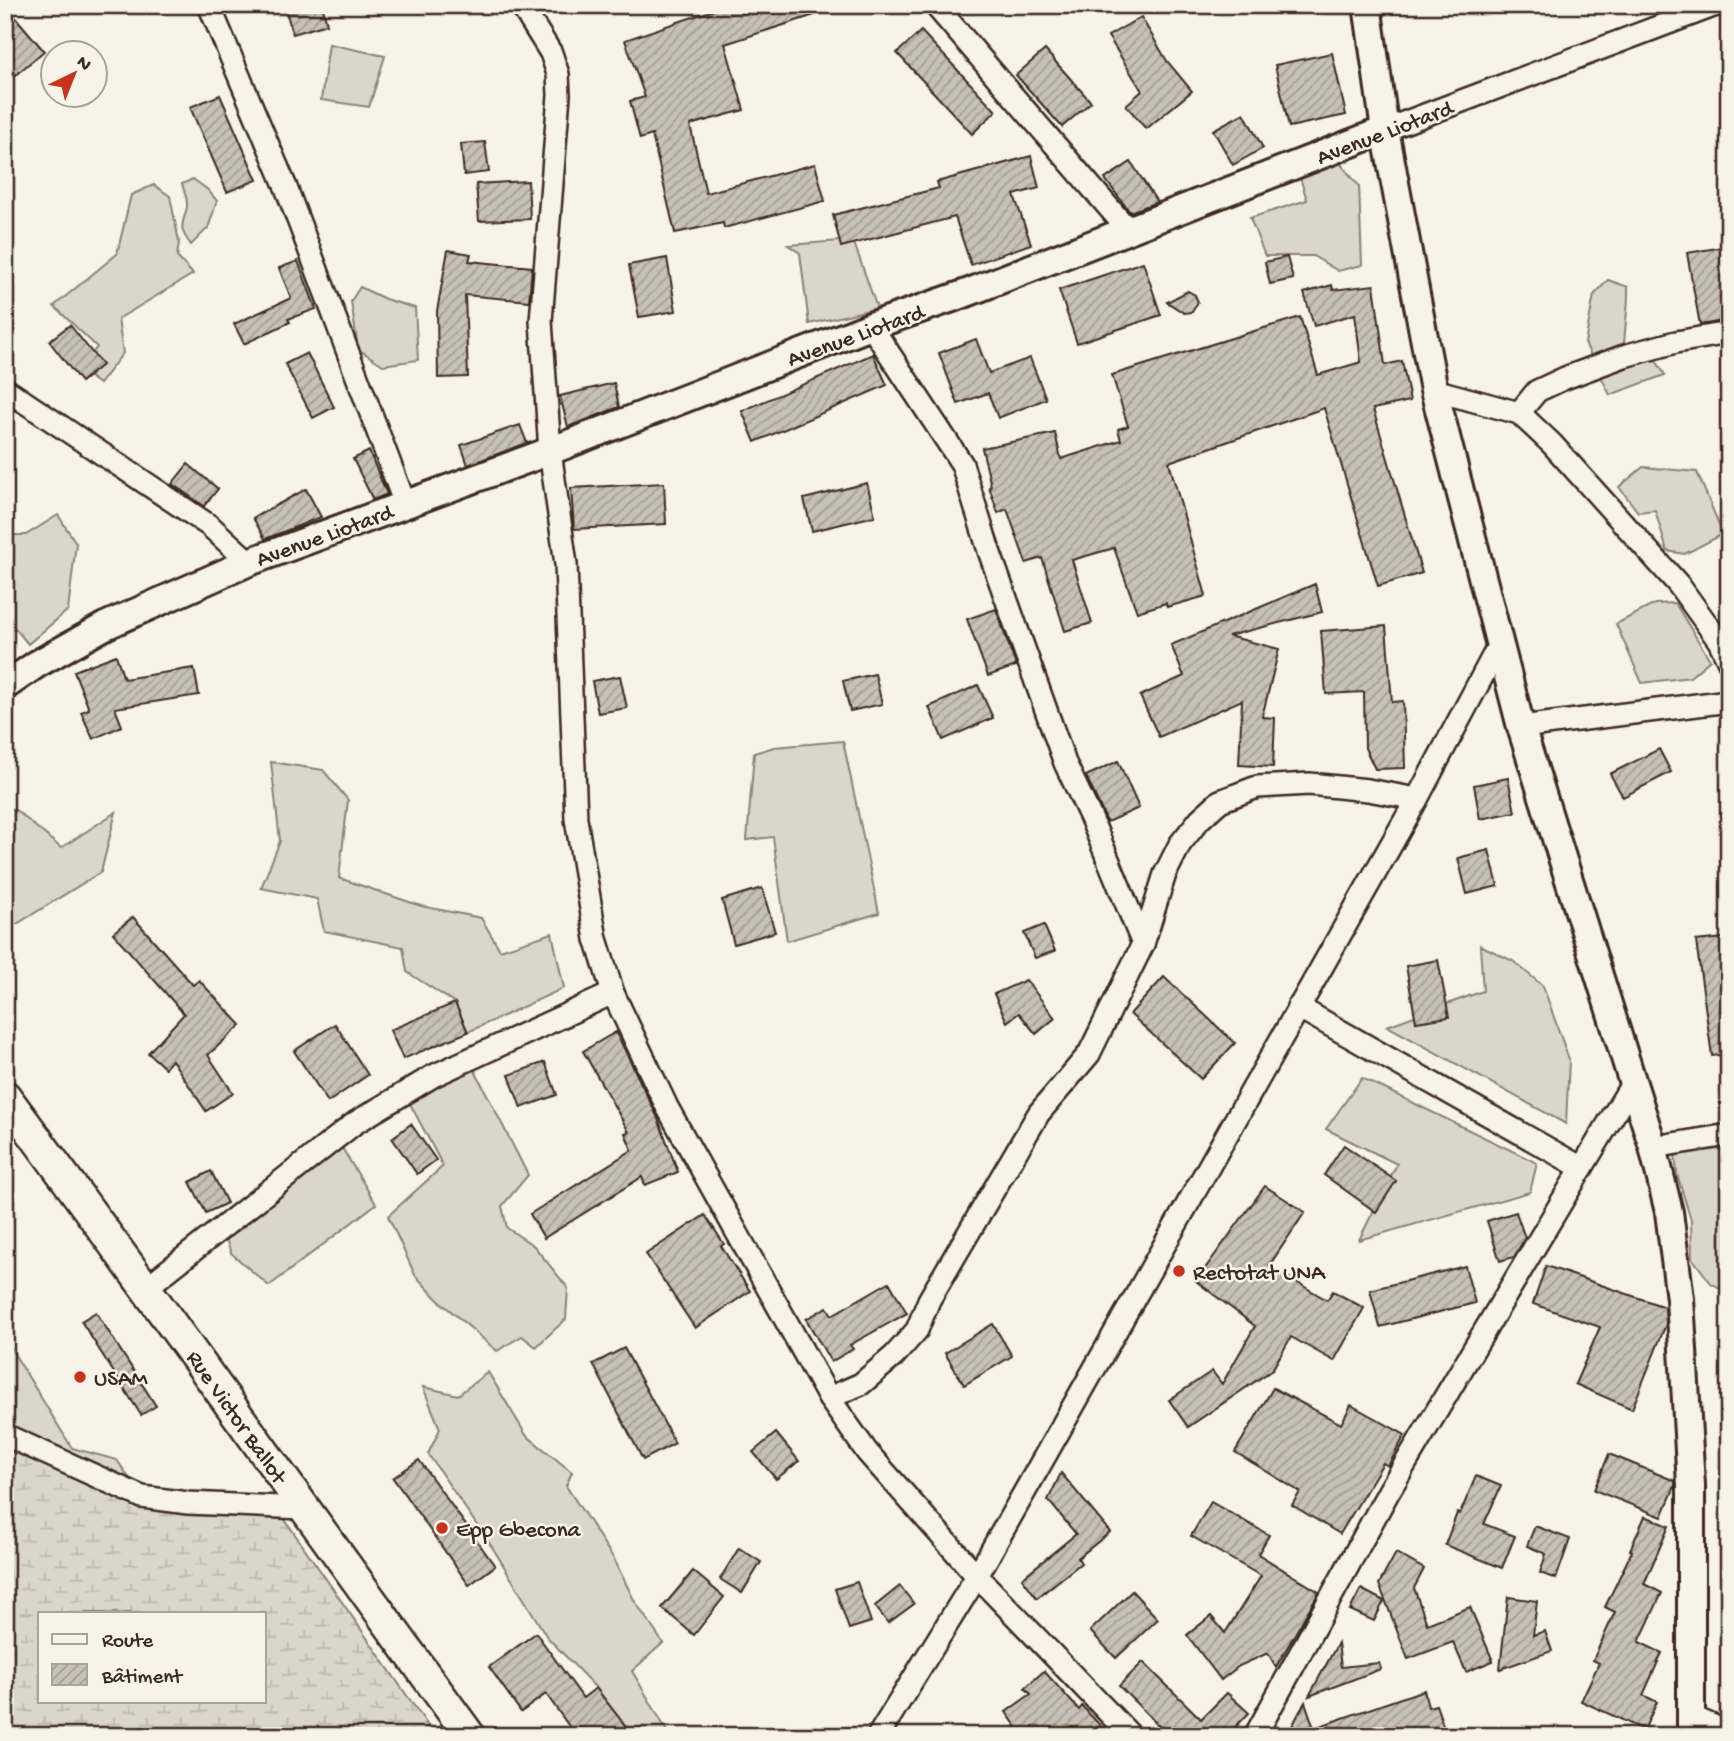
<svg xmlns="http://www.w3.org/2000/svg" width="1734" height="1741" font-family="'Gochi Hand',sans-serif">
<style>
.grass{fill:#dbd6cb;stroke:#8b8074;stroke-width:2}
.wetland{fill:url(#wetland-marsh);stroke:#8b8074;stroke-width:2;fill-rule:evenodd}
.building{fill:url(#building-hatch);stroke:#3b2a1e;stroke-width:2}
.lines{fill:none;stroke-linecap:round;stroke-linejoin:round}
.minor-casing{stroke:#3b2a1e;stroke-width:26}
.tertiary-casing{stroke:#3b2a1e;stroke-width:32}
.secondary-casing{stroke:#3b2a1e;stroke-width:35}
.minor{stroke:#f7f3e8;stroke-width:21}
.tertiary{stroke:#f7f3e8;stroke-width:26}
.secondary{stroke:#f7f3e8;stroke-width:30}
.poi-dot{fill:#c8321e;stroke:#f7f3e8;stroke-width:2.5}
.labels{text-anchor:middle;stroke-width:5;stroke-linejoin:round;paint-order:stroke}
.street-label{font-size:23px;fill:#3b2a1e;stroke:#f7f3e8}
.poi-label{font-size:23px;fill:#3b2a1e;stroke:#f7f3e8;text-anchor:start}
</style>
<defs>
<pattern id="wetland-marsh" width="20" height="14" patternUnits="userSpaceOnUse" patternTransform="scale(1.75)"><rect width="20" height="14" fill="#dbd6cb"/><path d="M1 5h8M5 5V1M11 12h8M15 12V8" fill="none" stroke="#bdb8ae"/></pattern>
<pattern id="building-hatch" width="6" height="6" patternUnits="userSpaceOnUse" patternTransform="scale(1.75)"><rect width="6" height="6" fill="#c8c1b6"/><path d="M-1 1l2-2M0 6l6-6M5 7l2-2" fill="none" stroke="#a49d93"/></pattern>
</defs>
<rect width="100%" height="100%" fill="#f7f3e8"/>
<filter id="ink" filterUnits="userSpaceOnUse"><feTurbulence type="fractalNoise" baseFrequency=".0143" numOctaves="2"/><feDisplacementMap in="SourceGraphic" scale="14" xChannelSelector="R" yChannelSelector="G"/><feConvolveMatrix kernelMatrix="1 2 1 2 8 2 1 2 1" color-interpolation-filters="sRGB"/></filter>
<g filter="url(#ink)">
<g class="grass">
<polygon points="329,44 385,56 369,107 321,100"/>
<polygon points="1335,157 1359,186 1362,265 1338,271 1313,256 1265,256 1250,218 1307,200 1296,165"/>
<path d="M193,179L208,190L217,201L208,228L191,245C177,226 183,226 187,207C188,200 184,190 182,184Z"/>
<polygon points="154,185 170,196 179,242 177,257 193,274 118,319 123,353 99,384 80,370 97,347 54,306 117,254 131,195"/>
<polygon points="853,240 877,308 809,324 800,253 788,245"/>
<path d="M1608,280L1628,287C1629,311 1623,332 1624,355L1649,349L1665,375L1610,395L1585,343L1594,295Z"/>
<polygon points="360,287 385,299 415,308 418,360 383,365 358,349 351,301"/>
<polygon points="1643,467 1697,472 1723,534 1685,554 1667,551 1655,510 1638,512 1619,487"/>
<polygon points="58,515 76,543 68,610 28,644 15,628 5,633 5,535 26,535"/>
<polygon points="1675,603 1710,660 1690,677 1642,683 1616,624 1655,604"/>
<polygon points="843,741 879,913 787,941 773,837 747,840 754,753 774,747"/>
<polygon points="271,762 323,770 348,800 339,878 421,906 481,918 500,950 552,933 564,988 468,1032 455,1003 407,972 403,947 324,931 317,899 261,888 280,841"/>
<polygon points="5,806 17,811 61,848 116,812 101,872 7,930 5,895 13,888 5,874"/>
<polygon points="1480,945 1513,961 1543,986 1569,1060 1566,1124 1387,1026 1483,991"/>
<polygon points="472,1065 528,1175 502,1206 507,1228 534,1246 568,1288 566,1319 536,1347 522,1336 497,1351 437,1299 415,1275 388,1216 443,1166 407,1098"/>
<polygon points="1362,1078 1537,1163 1530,1192 1359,1240 1397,1164 1326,1129"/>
<polygon points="1729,1135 1729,1293 1711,1283 1692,1258 1691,1220 1677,1174 1674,1143"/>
<polygon points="336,1138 376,1204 269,1286 231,1253 222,1228"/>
<polygon points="5,1339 72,1448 117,1460 142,1497 5,1435"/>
<polygon points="488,1372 526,1435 572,1472 566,1486 614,1559 634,1600 663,1643 632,1671 670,1736 633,1736 596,1688 547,1637 494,1550 428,1454 440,1429 423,1387 458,1395"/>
</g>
<path class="wetland" d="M5,1435L142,1497L276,1507L435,1736H5ZM40,1613H264V1701H40Z"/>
<g class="building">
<polygon points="5,5 44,51 5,84"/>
<polygon points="284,5 322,5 327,24 293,34"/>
<polygon points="728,5 832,5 833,9 725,44 744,110 690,125 706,193 815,164 825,201 724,228 723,223 675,233 652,135 640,139 630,101 645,97 625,40"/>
<polygon points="1141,17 1167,61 1192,91 1146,129 1126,105 1142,91 1108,36"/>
<polygon points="921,31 996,111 972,134 897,53"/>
<polygon points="1045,50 1091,102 1062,127 1016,75"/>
<polygon points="1332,53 1346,115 1289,127 1275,65"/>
<polygon points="220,95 257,180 227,192 190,107"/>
<polygon points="1244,113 1263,148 1233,165 1213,130"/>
<polygon points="485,142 489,172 464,175 461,144"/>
<polygon points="1031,156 1039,188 1014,195 1031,244 971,265 955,217 841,247 833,215 939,188 937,182"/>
<polygon points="1131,162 1157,202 1130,212 1105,179"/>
<polygon points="528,181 530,219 479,221 476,184"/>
<polygon points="1723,247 1729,280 1729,320 1700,325 1687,253"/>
<polygon points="448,250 471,254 469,261 532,267 529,301 465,295 468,377 438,378 437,311"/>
<polygon points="1287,257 1293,279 1270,284 1265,262"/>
<polygon points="667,258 676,311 639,317 629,265"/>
<polygon points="298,261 316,309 288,319 290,322 244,344 234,324 291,298 279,268"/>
<polygon points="1143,262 1161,315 1077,343 1059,290"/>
<polygon points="1332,285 1333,290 1374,285 1385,365 1402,361 1410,401 1373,409 1422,573 1378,586 1324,408 1169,462 1206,596 1167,607 1166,603 1137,612 1114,548 1072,560 1092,623 1065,631 1042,558 1026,563 1007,509 998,513 989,487 991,486 982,448 1055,433 1061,459 1121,440 1118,429 1128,426 1112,375 1300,317 1318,375 1361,362 1355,314 1314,326 1304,293"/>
<polygon points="1188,291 1195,295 1198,302 1192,312 1184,313 1167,302"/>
<polygon points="70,325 102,365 81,382 49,341"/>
<polygon points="976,339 989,373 1030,358 1046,399 998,418 988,393 958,404 939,353"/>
<polygon points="307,353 334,407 313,418 285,364"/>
<polygon points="873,354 887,385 755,442 742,411"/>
<polygon points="614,383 619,407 568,427 560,396"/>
<polygon points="520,425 527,443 468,465 461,445"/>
<polygon points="369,451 387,494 373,500 353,459"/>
<polygon points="188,464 218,489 204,506 172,484"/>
<polygon points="664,483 666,524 574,529 571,488"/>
<polygon points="867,483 875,516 812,531 804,499"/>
<polygon points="306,489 321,517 265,539 253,518"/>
<polygon points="1315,584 1322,612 1228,636 1279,649 1262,717 1275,718 1273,767 1239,765 1242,700 1159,737 1140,696 1184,676 1171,645"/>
<polygon points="996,609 1016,666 988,676 967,619"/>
<polygon points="1386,626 1392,702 1403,701 1405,768 1375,769 1365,748 1364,692 1326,694 1321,631"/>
<polygon points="116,655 124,679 194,668 199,695 115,708 122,726 93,739 81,712 89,709 74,671"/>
<polygon points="875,674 882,704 850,711 843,681"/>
<polygon points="620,676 627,708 598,713 592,681"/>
<polygon points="978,685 993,718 943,740 929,707"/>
<polygon points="1659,749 1671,772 1623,797 1610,774"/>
<polygon points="1118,761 1139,808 1107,822 1086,776"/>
<polygon points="1508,778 1515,812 1480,819 1474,785"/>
<polygon points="1489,850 1498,886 1467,894 1458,858"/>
<polygon points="762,888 775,932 734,944 722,900"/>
<polygon points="133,917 193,985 199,980 241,1025 208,1055 233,1093 206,1111 172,1060 165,1068 148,1053 184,1014 113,933"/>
<polygon points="1044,925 1055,951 1035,958 1024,933"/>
<polygon points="1723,938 1729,978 1729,1054 1712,1056 1696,941"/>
<polygon points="1438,960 1449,1017 1416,1022 1406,966"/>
<polygon points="1164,977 1235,1043 1201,1079 1130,1014"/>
<polygon points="1026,980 1055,1018 1036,1034 1019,1013 1007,1022 994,994"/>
<polygon points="455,1003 468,1032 403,1059 390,1030"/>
<polygon points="335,1024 368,1075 328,1102 294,1051"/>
<polygon points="616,1032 657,1116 678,1172 645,1185 642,1177 544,1238 530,1214 632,1150 625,1133 629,1132 583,1051"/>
<polygon points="545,1062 557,1095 521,1108 509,1075"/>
<polygon points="411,1124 436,1160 417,1174 392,1138"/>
<polygon points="1344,1145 1396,1181 1376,1212 1324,1175"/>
<polygon points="211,1171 227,1203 206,1213 190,1182"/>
<polygon points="1265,1186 1305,1212 1269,1266 1327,1300 1333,1291 1364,1308 1334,1361 1291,1337 1272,1370 1188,1427 1169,1400 1212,1371 1222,1384 1255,1326 1196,1281"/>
<polygon points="1516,1212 1525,1238 1514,1257 1500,1261 1487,1221"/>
<polygon points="705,1215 724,1244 721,1246 750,1291 695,1328 646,1254"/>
<polygon points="1465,1266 1475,1303 1380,1327 1370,1290"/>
<polygon points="1546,1266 1665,1307 1666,1324 1632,1409 1575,1384 1600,1327 1533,1304"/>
<polygon points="889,1282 907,1313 850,1345 853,1349 831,1362 806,1319 827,1307 832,1315"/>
<polygon points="96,1312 156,1406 141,1415 81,1321"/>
<polygon points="993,1324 1012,1356 964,1385 945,1353"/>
<polygon points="624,1348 675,1443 643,1460 593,1364"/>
<polygon points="1273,1388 1341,1424 1351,1405 1405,1435 1388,1466 1383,1463 1340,1534 1292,1505 1300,1492 1235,1452"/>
<polygon points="776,1433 799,1461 776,1479 753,1452"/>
<polygon points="1609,1454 1675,1481 1675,1486 1662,1517 1594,1490"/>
<polygon points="419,1460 495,1566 469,1585 393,1478"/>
<polygon points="1061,1473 1110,1532 1078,1558 1081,1563 1037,1598 1022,1578 1076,1534 1048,1500"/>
<polygon points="1476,1476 1501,1486 1484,1524 1515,1536 1502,1568 1445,1545 1457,1513 1460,1514"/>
<polygon points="1211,1502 1269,1535 1258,1554 1319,1592 1276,1667 1268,1653 1239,1666 1221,1680 1187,1635 1211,1616 1225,1633 1261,1576 1191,1536"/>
<polygon points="1645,1516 1669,1526 1644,1584 1662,1593 1639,1642 1662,1653 1643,1695 1657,1702 1644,1730 1581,1701 1599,1663 1593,1660 1615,1612 1605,1607 1632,1551 1630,1550"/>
<polygon points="1535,1526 1570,1539 1556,1579 1540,1573 1546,1554 1527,1546"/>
<polygon points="739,1548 761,1562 742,1593 720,1579"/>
<polygon points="1396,1553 1424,1569 1414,1588 1427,1624 1470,1607 1493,1661 1466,1672 1453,1642 1408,1659 1379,1584"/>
<polygon points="693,1571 724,1597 694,1635 662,1608"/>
<polygon points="857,1582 871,1622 849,1629 835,1589"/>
<polygon points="900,1586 914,1604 888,1623 875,1606"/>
<polygon points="1361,1589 1384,1601 1374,1621 1350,1610"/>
<polygon points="1132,1591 1158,1619 1116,1658 1090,1631"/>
<polygon points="1508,1597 1537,1601 1533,1635 1545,1631 1552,1651 1500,1669"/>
<polygon points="536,1633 583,1698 596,1688 633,1736 576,1736 546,1694 521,1712 489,1667"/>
<polygon points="1338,1643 1341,1667 1379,1663 1381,1669 1309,1696"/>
<polygon points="1143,1662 1201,1719 1227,1693 1249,1713 1227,1736 1169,1736 1119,1686"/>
<polygon points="1044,1671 1079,1710 1082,1706 1110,1736 1023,1736 1006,1712 1031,1694 1025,1688"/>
<polygon points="1424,1690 1428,1707 1436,1705 1447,1736 1300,1736 1290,1730 1305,1702 1314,1728"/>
</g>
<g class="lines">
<g class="minor-casing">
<g id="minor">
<polyline points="209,5 285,185 405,504"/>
<polyline points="521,5 551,53 558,74 559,95 541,321 550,451 566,564 576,819 596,939 613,993 667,1107 829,1398 867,1452 977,1576 1131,1736"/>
<polyline points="935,5 1129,231"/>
<polyline points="1385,130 1716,5"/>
<polyline points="871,326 962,464 989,551 1065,763 1091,818 1143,944"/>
<polyline points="5,389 210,526 249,562"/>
<polyline points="1434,390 1519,413 1552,444 1678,584 1719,641 1729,662"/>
<polyline points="1519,413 1537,391 1565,378 1624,356 1676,342 1729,333"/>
<polyline points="1521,727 1729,701"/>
<polyline points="1298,1007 1582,1168"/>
<polyline points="1653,1147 1729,1135"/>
<polyline points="147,1287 355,1123 433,1076 613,993"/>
<polyline points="829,1398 861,1384 894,1356 917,1330 929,1300 1039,1113 1089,1054 1143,944 1165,874 1180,844 1200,819 1220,801 1257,787 1309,784 1368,790 1417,799"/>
<polyline points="5,1435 142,1497 188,1503 303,1508"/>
<polyline points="1690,1716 1729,1733"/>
<polyline points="878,1736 977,1576 1417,799 1500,643"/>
<polyline points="1255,1736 1389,1491 1632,1084"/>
</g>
</g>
<g class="tertiary-casing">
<g id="tertiary">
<polyline points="1367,5 1385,130 1434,390 1521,727 1653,1147 1669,1212 1680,1299 1691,1485 1691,1736"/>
<polyline points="5,686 37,664 105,626 249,562 550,451 871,326 964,294 1385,130"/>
</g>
</g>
<g class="secondary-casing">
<path id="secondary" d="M5,1096C162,1308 314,1523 470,1736"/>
</g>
<use href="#minor" class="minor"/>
<use href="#tertiary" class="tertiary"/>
<use href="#secondary" class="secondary"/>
</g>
</g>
<g class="poi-dot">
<circle cx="1179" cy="1271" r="7"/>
<circle cx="80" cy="1377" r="7"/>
<circle cx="442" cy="1528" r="7"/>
</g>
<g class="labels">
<g class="street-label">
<text transform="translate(1384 131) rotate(-21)" y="8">Avenue Liotard</text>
<text transform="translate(855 334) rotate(-20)" y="8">Avenue Liotard</text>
<text transform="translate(324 534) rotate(-20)" y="8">Avenue Liotard</text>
<text transform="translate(238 1416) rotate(55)" y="8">Rue Victor Ballot</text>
</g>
<g class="poi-label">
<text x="1193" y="1279">Rectotat UNA</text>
<text x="94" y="1385">USAM</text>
<text x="456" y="1536">Epp Gbecona</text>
</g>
</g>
<rect width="1734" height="1741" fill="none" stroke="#f7f3e8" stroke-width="28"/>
<rect x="14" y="14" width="1706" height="1713" fill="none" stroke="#3b2a1e" stroke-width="2.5" filter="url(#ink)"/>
<rect x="38" y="1612" width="228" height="91" fill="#f7f3e8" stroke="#aca397" stroke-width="2"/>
<rect x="52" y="1634" width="35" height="10" fill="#f7f3e8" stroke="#aca397" stroke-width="2"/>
<text x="102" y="1646" font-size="21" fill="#3b2a1e">Route</text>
<rect x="52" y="1664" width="35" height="21" fill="url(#building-hatch)" stroke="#aca397" stroke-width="2"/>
<text x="102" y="1682" font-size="21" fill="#3b2a1e">Bâtiment</text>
<g transform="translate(74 74) rotate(43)"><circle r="33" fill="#f7f3e8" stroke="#aca397" stroke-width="2"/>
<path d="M0-5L12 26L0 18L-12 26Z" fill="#c8321e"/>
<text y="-10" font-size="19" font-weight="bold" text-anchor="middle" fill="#3b2a1e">N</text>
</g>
</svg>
